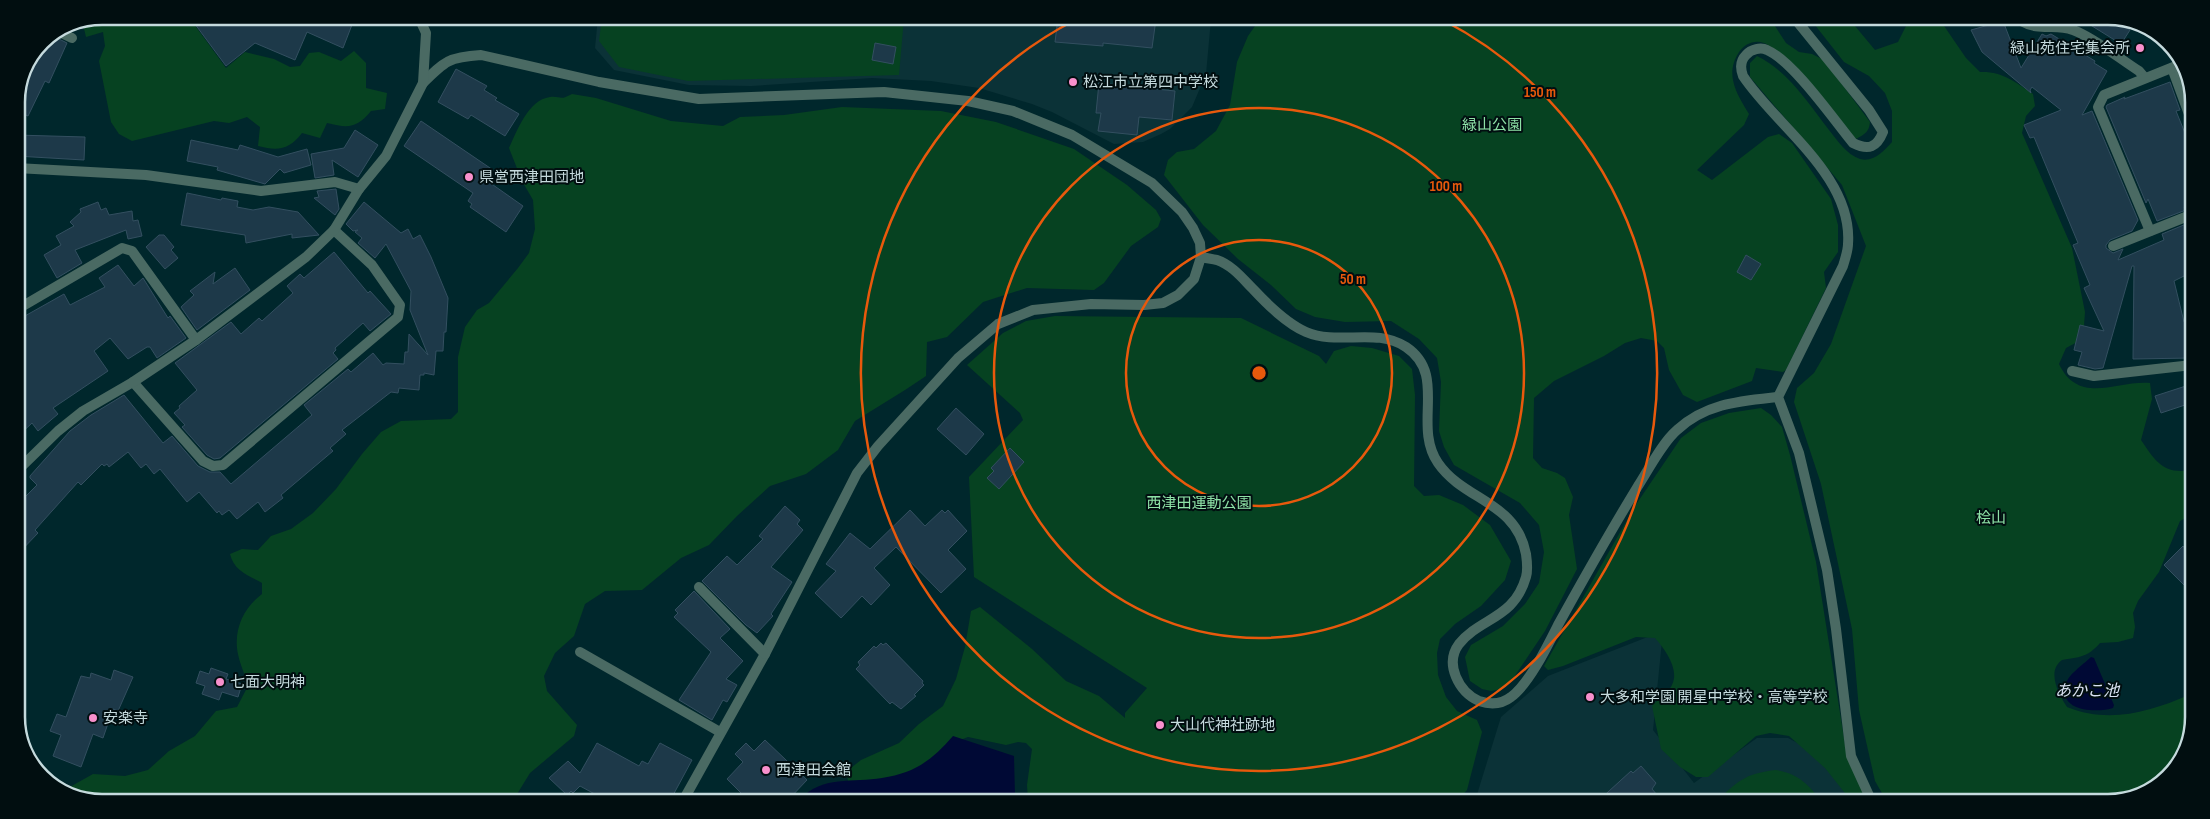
<svg xmlns="http://www.w3.org/2000/svg" width="2210" height="819" font-family="'Sofia Sans Condensed','Noto Sans JP',sans-serif">
<style>
.built{fill:#0b3237}
.green{fill:#064221}
.water{fill:#000935}
.building{fill:#1d3949;stroke:#334f60}
.lines{fill:none;stroke-linecap:round;stroke-linejoin:round}
.street{stroke:#4a6a63;stroke-width:10}
.ring{fill:none;stroke:#e8590c;stroke-width:2.5}
.poi-dot{fill:#f890cc;stroke:#010e10;stroke-width:2}
.labels{text-anchor:middle;stroke-width:4;stroke-linejoin:round;paint-order:stroke}
.poi-label{font-size:15px;fill:#c5dadd;stroke:#010e10;text-anchor:start}
.park-label{font-size:15px;fill:#8de1a6;stroke:#010e10}
.water-label{font-size:16px;font-style:italic;fill:#d9e1f1;stroke:#010e10}
.rim{fill:none;stroke:#c5dadd;stroke-width:2.5}
.centre{fill:#e8590c;stroke:#010e10;stroke-width:2.5}
.ring-label{font-size:15px;text-anchor:middle;font-weight:bold;fill:#e8590c;stroke:#010e10;stroke-width:4;stroke-linejoin:round;paint-order:stroke}
</style>
<rect width="100%" height="100%" fill="#00272c"/>
<g class="built">
<polygon points="598,17 1211,19 1206,74 1192,107 1170,129 1161,134 1143,142 1114,144 1052,112 1032,104 979,88 931,81 872,78 751,86 689,85 614,70 595,48"/>
<polygon points="1663,631 1653,730 1694,783 1757,738 1788,738 1817,753 1856,802 1475,801 1501,717 1548,676"/>
</g>
<g class="green">
<path d="M102,16H188L226,68L245,52L274,59L290,67L300,66L309,53L319,52L341,61L354,51L366,63V88L387,93L385,109L371,111C356,129 348,128 327,123L320,138L302,133C289,150 278,151 258,146L260,127L247,117L229,123L214,121L132,141L119,134L111,122L99,61L105,46L103,32L86,37L82,20Z"/>
<polygon points="602,17 904,18 899,75 688,81 619,67 599,41"/>
<path d="M1260,19L1771,20L1786,43L1799,52L1812,54L1824,60L1870,122C1869,132 1865,134 1856,139L1850,135C1826,105 1806,71 1774,49C1771,47 1767,44 1764,43C1743,36 1729,62 1733,80C1735,92 1743,104 1749,114L1744,125L1697,170L1712,180L1768,137L1779,134L1792,143L1831,199L1838,225V252L1824,272L1826,288L1786,370L1783,372L1756,368L1752,381L1697,402L1683,395L1669,370L1664,348L1657,341L1641,338L1625,343L1604,356L1554,381L1534,398L1533,458L1542,468L1557,473L1565,478L1573,497L1569,515L1577,569L1545,631L1512,680L1502,689L1491,691L1482,689L1470,681L1465,657L1471,645L1503,626L1525,604L1539,583L1544,552L1539,525L1520,503L1454,465L1444,447L1439,431L1441,382L1437,358L1419,339L1391,321L1345,322L1315,317L1296,309L1271,285L1238,259L1203,225L1164,175L1168,160L1177,152L1194,149L1216,131L1230,105L1237,62L1248,36Z"/>
<path d="M1811,20H1850L1875,50L1898,42L1907,24L1905,20H1940L1966,58L1980,72C2002,71 2015,82 2033,94L2035,106L2026,116L2022,133L2072,248L2085,312L2083,339L2066,348L2059,364C2079,406 2117,380 2150,383L2152,399L2141,440C2155,461 2164,475 2191,470V515L2180,521L2159,572L2138,601L2133,613L2135,627L2133,638L2118,642L2100,643C2092,652 2086,656 2074,658C2070,659 2065,659 2062,660C2046,671 2059,695 2067,707C2109,724 2149,712 2189,695V745L2156,788L2108,803L1887,802L1875,781L1859,710L1852,629L1821,484L1794,402L1797,388L1814,373L1831,344L1866,246L1842,185L1750,77V63L1757,56C1788,71 1808,103 1829,130C1838,141 1846,154 1860,159C1873,163 1884,151 1892,142V111L1885,93L1869,76L1844,62Z"/>
<path d="M572,94L596,98L671,121L723,126L740,117L784,115L842,107L941,111L996,122L1074,149L1127,185L1156,210L1161,219L1158,227L1131,246L1104,283L1094,290L1027,288L983,302L947,337L927,342L926,376L905,390L855,421L838,450L806,474L770,486L737,516L709,545L681,558L642,590L605,591L585,604L574,636L555,653L544,676L547,691L577,725L574,736L530,773L514,799L74,798L67,793L68,788L93,774L125,776L148,770L169,751L195,736L216,711L237,707L248,686C245,674 238,660 237,648C235,626 245,607 262,594V583C248,575 234,571 230,554L242,549L258,550L271,536L291,529L313,513L336,489L362,454L381,432L401,421L451,419L458,412V357L465,327L477,310L489,303L518,268L529,253L535,229L533,200L522,181L509,148C517,131 528,100 550,97C562,96 559,101 572,94Z"/>
<polygon points="1055,316 1241,318 1319,356 1326,364 1334,351 1351,346 1372,348 1399,356 1412,369 1415,395 1414,486 1424,496 1439,495 1463,505 1490,525 1511,561 1505,580 1481,606 1455,624 1440,639 1437,653 1438,675 1446,697 1457,711 1477,720 1482,732 1467,790 1457,801 1028,800 1027,785 1032,749 1026,743 1018,742 1006,745 968,737 955,742 923,769 888,781 848,782 847,771 861,760 899,743 919,724 943,706 956,679 965,647 971,611 980,607 1032,649 1066,681 1099,696 1125,718 1125,713 1147,688 974,577 969,477 1023,420 1020,413 967,365 1003,333 1026,321"/>
<path d="M1761,408L1771,415L1782,427L1790,455L1816,562L1847,757L1869,802H1852L1825,768L1789,736L1770,733L1756,736L1708,777H1696L1680,767L1661,749L1652,706C1657,700 1663,697 1667,692C1684,675 1667,652 1655,638L1636,637L1563,666L1548,670L1544,666L1635,506L1681,438L1701,423L1729,413Z"/>
<path d="M1775,770C1798,773 1808,784 1822,802H1716C1738,781 1744,774 1775,770Z"/>
</g>
<g class="water">
<path d="M2091,657L2094,658L2114,705L2113,708C2098,713 2059,712 2065,686C2067,675 2083,665 2091,657Z"/>
<path d="M953,736L1014,756L1015,796L1019,800H800C821,775 854,783 882,778C915,773 932,760 953,736Z"/>
</g>
<g class="building">
<polygon points="189,16 346,17 355,17 343,48 307,32 295,60 255,43 226,66"/>
<polygon points="1058,18 1105,23 1106,19 1156,19 1152,48 1103,43 1103,46 1055,42"/>
<polygon points="2003,21 2021,68 2042,34 2046,36 2051,34 2095,61 2094,63 2107,71 2082,115 2092,111 2138,220 2132,231 2110,240 2106,245 2106,248 2113,253 2123,249 2118,260 2164,240 2162,234 2191,222 2192,272 2174,281 2184,322 2192,319 2192,358 2133,359 2134,266 2132,266 2103,368 2095,369 2078,365 2082,352 2074,350 2080,325 2104,331 2084,288 2090,285 2073,245 2078,243 2034,137 2030,138 2024,125 2061,110 2032,87 2030,90 2031,93 1982,52 1971,30"/>
<polygon points="2084,21 2115,21 2130,30 2121,44"/>
<polygon points="51,35 67,43 49,83 45,81 28,116 16,111 16,97 42,41"/>
<polygon points="875,43 896,47 893,64 872,60"/>
<polygon points="456,69 487,86 484,90 497,98 495,100 519,114 505,136 471,115 468,119 438,102"/>
<polygon points="2186,76 2194,96 2193,105 2183,77"/>
<polygon points="2170,82 2180,110 2176,111 2191,148 2186,150 2193,166 2193,203 2184,207 2186,210 2157,221 2148,199 2146,203 2106,107 2107,105 2125,97 2124,99"/>
<polygon points="1099,83 1175,91 1172,120 1139,117 1137,135 1098,131 1101,113 1096,113"/>
<polygon points="421,121 493,170 486,180 523,206 506,232 470,207 472,204 468,201 473,193 404,146"/>
<polygon points="355,130 378,145 358,177 332,160 334,175 315,178 311,154 344,148"/>
<polygon points="16,135 85,137 84,160 16,156"/>
<polygon points="191,140 238,150 240,145 278,157 307,149 311,165 284,173 280,169 265,184 217,170 218,167 187,161"/>
<polygon points="336,189 339,209 335,215 314,198 319,197 317,191"/>
<polygon points="187,193 221,200 222,198 238,201 237,207 253,210 269,207 298,212 319,235 292,238 292,234 246,243 245,235 181,225"/>
<polygon points="98,202 101,210 106,208 109,215 132,211 133,221 138,220 142,236 128,239 126,230 75,250 82,263 57,278 44,255 61,245 56,236 74,226 70,222 81,212 80,209"/>
<polygon points="364,202 401,233 408,229 413,239 420,235 431,257 448,298 446,332 444,332 443,351 436,351 434,375 424,373 424,375 420,375 419,390 399,388 398,393 391,392 342,430 346,434 330,448 333,451 281,495 283,498 265,512 258,502 237,519 229,510 222,515 219,511 217,513 199,492 187,502 160,469 154,474 146,464 141,468 128,452 109,467 107,464 104,466 102,464 81,485 78,482 35,530 38,533 16,556 16,524 24,516 16,508 16,506 37,485 30,478 30,476 70,431 91,415 124,395 163,443 172,436 198,466 210,472 220,472 231,484 312,415 304,405 348,369 351,372 373,353 383,365 386,363 404,364 405,352 408,352 409,334 428,355 410,310 411,291 386,244 375,258 358,243 362,238 355,232 358,230 353,231 346,224"/>
<polygon points="159,235 164,235 174,247 171,250 178,258 165,269 146,247"/>
<polygon points="334,252 368,293 370,291 391,314 370,331 363,323 335,348 336,350 333,353 338,359 220,458 214,459 207,455 182,427 185,425 174,413 180,408 179,406 197,390 175,363 231,322 241,334 259,318 262,321 293,293 287,286 300,274 304,278"/>
<polygon points="1746,255 1761,264 1751,280 1737,272"/>
<polygon points="118,265 134,286 143,278 168,318 170,316 186,338 157,358 150,347 147,347 128,359 110,338 94,351 108,371 53,408 58,414 38,431 32,423 16,438 16,321 64,294 70,305 105,287 99,278"/>
<polygon points="235,268 250,290 197,330 181,307 194,295 190,291 215,272 213,284"/>
<polygon points="2192,384 2191,403 2161,413 2155,396"/>
<polygon points="956,408 984,434 966,455 937,429"/>
<polygon points="1010,448 1024,462 999,489 987,478 994,471 991,468"/>
<polygon points="785,506 800,520 797,524 803,530 771,567 792,582 771,614 773,616 757,633 746,625 702,581 727,556 737,565 763,539 759,536"/>
<polygon points="910,510 925,526 942,510 945,513 948,510 967,531 948,550 966,569 941,593 896,547 874,568 890,585 871,605 862,596 841,618 815,593 836,571 826,564 850,533 870,549"/>
<polygon points="2183,546 2190,554 2190,591 2164,565"/>
<polygon points="694,591 730,629 720,638 743,661 726,679 737,685 727,702 723,700 712,720 679,700 711,652 674,617 678,613 675,610"/>
<polygon points="881,643 883,645 886,643 923,681 922,683 924,685 914,695 916,696 901,709 892,702 890,704 856,669 860,665 858,662 874,646 876,648"/>
<polygon points="211,668 228,674 226,679 242,684 238,697 222,692 219,700 202,694 205,686 196,683 200,671 209,674"/>
<polygon points="114,670 133,677 118,711 113,709 103,738 93,734 81,767 53,756 61,735 50,731 57,714 66,717 81,676 90,678 91,673 111,680"/>
<polygon points="765,740 807,780 788,800 748,800 727,779 743,762 735,754 746,743 754,751"/>
<polygon points="597,743 639,766 642,761 648,764 660,743 692,760 671,799 604,799 580,786 573,793 571,791 567,795 549,778 568,761 580,773"/>
<polygon points="1641,766 1656,783 1652,789 1663,802 1597,802 1631,771 1633,773"/>
</g>
<g class="lines">
<g class="street">
<path d="M1796,20L1869,110L1883,132C1877,147 1869,151 1853,143C1834,120 1793,61 1767,50C1761,47 1751,49 1746,55C1740,61 1740,68 1743,76C1777,127 1853,176 1848,244C1848,251 1845,259 1843,266L1778,397L1799,453L1827,570L1836,629L1851,756L1872,802"/>
<polyline points="1976,21 1979,21"/>
<path d="M2021,21C2040,32 2055,23 2073,30C2093,37 2120,59 2139,71L2145,78"/>
<polyline points="57,31 72,38"/>
<polyline points="2172,68 2193,125"/>
<path d="M423,83C445,61 449,57 481,55L599,82L699,99L884,92L968,101L1013,111L1072,135L1152,183L1182,212L1193,228L1200,243L1201,257L1194,279L1178,295L1163,303L1144,305L1091,304L1033,310L998,324L958,358L878,446L857,473L765,654L684,799"/>
<polyline points="16,168 146,175 261,191 335,182 359,189"/>
<polyline points="2150,231 2098,107 2104,95 2181,64"/>
<polyline points="2113,246 2193,214"/>
<path d="M1201,257C1206,258 1212,259 1217,260C1232,265 1243,279 1253,289C1268,305 1286,323 1306,332C1339,346 1376,327 1406,347C1448,375 1412,425 1438,463C1464,501 1516,501 1526,554C1527,561 1528,570 1526,577C1514,619 1481,617 1459,644C1444,664 1459,692 1479,701C1491,705 1502,704 1511,697C1529,684 1548,645 1558,625C1584,578 1610,532 1638,486C1649,469 1662,443 1677,430C1706,403 1741,401 1778,397"/>
<polyline points="16,310 122,248 132,251 196,340"/>
<polyline points="2072,371 2094,376 2192,365"/>
<polyline points="133,382 203,461 213,466 223,465 398,317 400,305 372,265 334,230"/>
<polyline points="16,472 58,431 83,411 133,382 196,340 306,257 334,230 359,189 386,156 423,83 426,33 420,20 415,17"/>
<polyline points="699,587 765,654"/>
<polyline points="580,652 720,732"/>
</g>
</g>
<g class="ring">
<circle cx="1259" cy="373" r="133"/>
<circle cx="1259" cy="373" r="265"/>
<path d="M1443 20A398 398 0 1 1 1075 20"/>
</g>
<g class="poi-dot">
<circle cx="2140" cy="48" r="5"/>
<circle cx="1073" cy="82" r="5"/>
<circle cx="469" cy="177" r="5"/>
<circle cx="220" cy="682" r="5"/>
<circle cx="1590" cy="697" r="5"/>
<circle cx="93" cy="718" r="5"/>
<circle cx="1160" cy="725" r="5"/>
<circle cx="766" cy="770" r="5"/>
</g>
<g class="labels">
<g class="poi-label">
<text x="2130" y="53" text-anchor="end">緑山苑住宅集会所</text>
<text x="1083" y="87">松江市立第四中学校</text>
<text x="479" y="182">県営西津田団地</text>
<text x="230" y="687">七面大明神</text>
<text x="1600" y="702">大多和学園 開星中学校・高等学校</text>
<text x="103" y="723">安楽寺</text>
<text x="1170" y="730">大山代神社跡地</text>
<text x="776" y="775">西津田会館</text>
</g>
<g class="park-label">
<text x="1492" y="130">緑山公園</text>
<text x="1199" y="508">西津田運動公園</text>
<text x="1991" y="523">桧山</text>
</g>
<g class="water-label">
<text x="2087" y="696">あかこ池</text>
</g>
</g>
<path d="M0 0H2210V819H0ZM102 25H2108A77 77 0 0 1 2185 102V717A77 77 0 0 1 2108 794H102A77 77 0 0 1 25 717V102A77 77 0 0 1 102 25Z" fill="#010e10" fill-rule="evenodd"/>
<path class="rim" d="M102 25H2108A77 77 0 0 1 2185 102V717A77 77 0 0 1 2108 794H102A77 77 0 0 1 25 717V102A77 77 0 0 1 102 25Z"/>
<circle cx="1259" cy="373" r="8" class="centre"/>
<g class="ring-label">
<text x="1540" y="97">150 m</text>
<text x="1446" y="191">100 m</text>
<text x="1353" y="284">50 m</text>
</g>
</svg>
